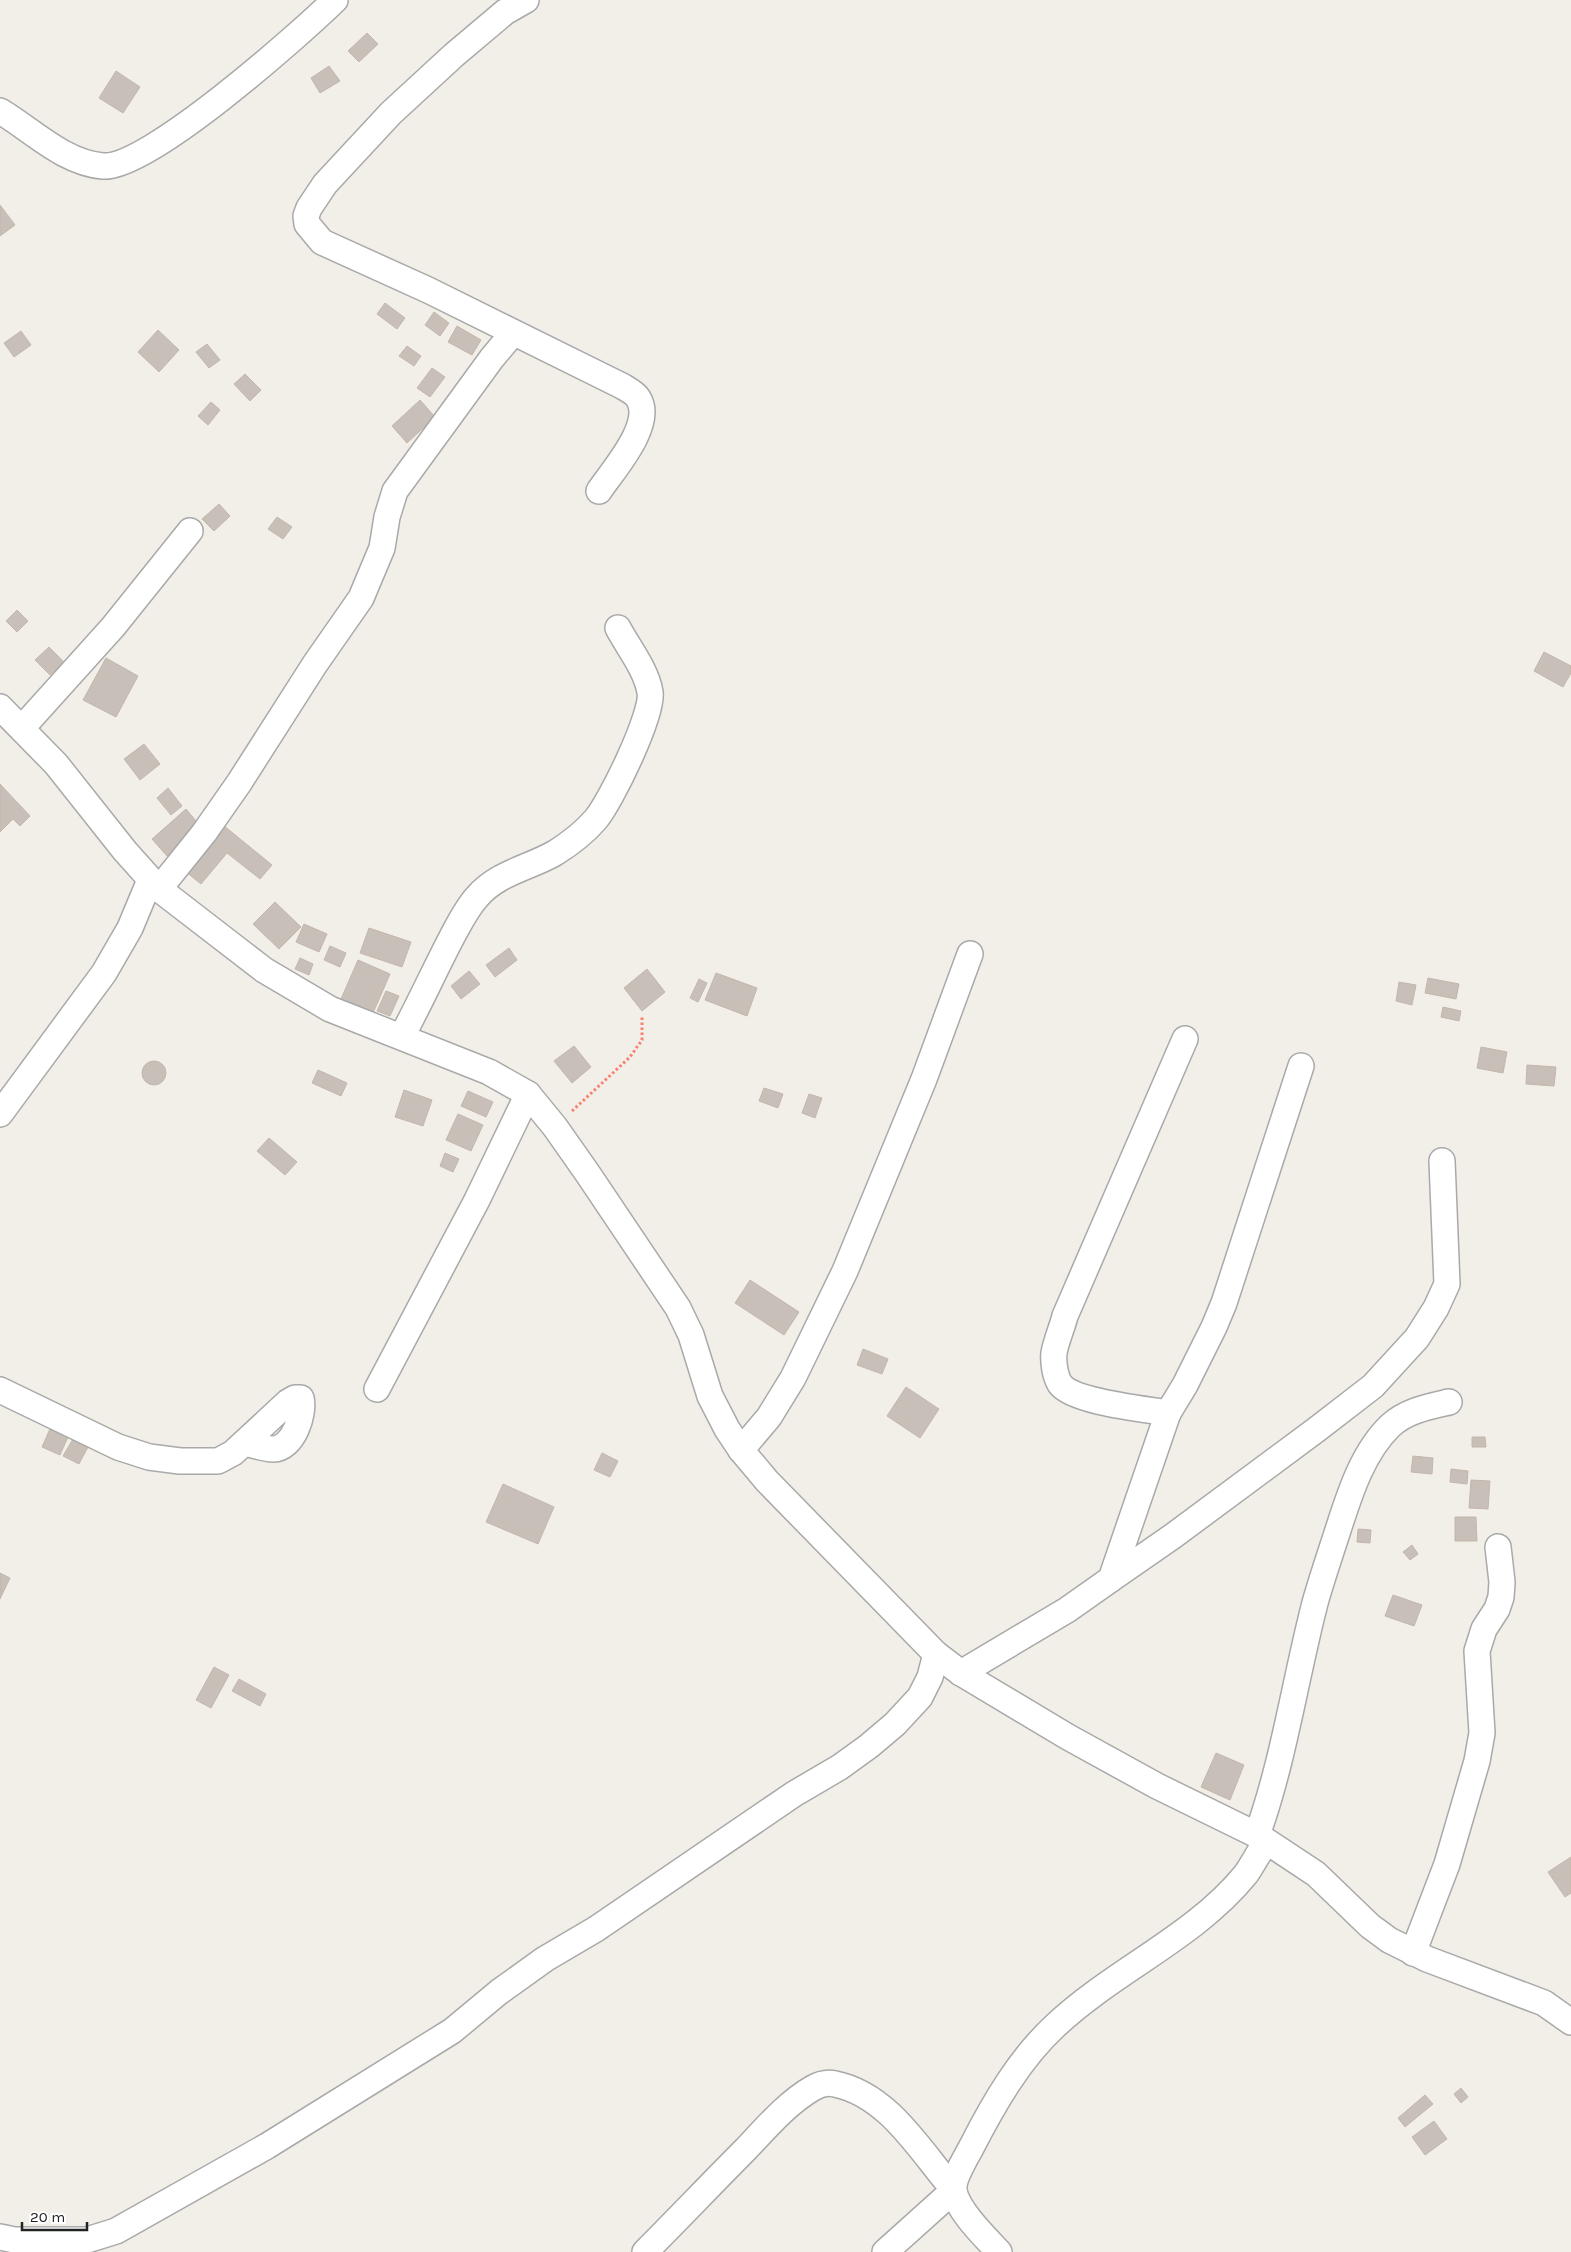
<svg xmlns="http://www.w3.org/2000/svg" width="1571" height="2252" font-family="Karla,sans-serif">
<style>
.building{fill:#c7bfb8;stroke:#c4b6ab}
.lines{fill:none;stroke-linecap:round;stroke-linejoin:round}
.minor-casing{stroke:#a9a9a9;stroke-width:28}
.path{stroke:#fa8072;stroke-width:3;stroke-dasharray:2.5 2.5;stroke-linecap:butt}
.minor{stroke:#fff;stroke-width:25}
</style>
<rect width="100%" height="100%" fill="#f2efe9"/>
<g class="building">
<polygon points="367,33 378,44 359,62 348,51"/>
<polygon points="329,66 340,81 320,93 311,78"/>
<polygon points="116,71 140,87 123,113 99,98"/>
<polygon points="0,205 15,225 0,236"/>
<polygon points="385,303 405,318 397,329 377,314"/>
<polygon points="434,312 449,323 440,336 425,325"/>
<polygon points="457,326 481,340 472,355 448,342"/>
<polygon points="158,330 179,350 159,372 138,352"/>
<polygon points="21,331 31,345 14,357 4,343"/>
<polygon points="207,344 220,360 209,368 196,352"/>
<polygon points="407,346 421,356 414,366 399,356"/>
<polygon points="432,368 445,377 430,397 417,388"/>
<polygon points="245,374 261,390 250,401 234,384"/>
<polygon points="420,400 435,417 407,443 392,426"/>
<polygon points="211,402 220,410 208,425 198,416"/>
<polygon points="219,504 230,516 214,531 202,519"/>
<polygon points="277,517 292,527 283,539 268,529"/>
<polygon points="17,610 28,621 17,632 6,621"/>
<polygon points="49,647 64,662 50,675 35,660"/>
<polygon points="1544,652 1571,666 1571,673 1563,687 1534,671"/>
<polygon points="106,658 138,676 116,717 83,700"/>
<polygon points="144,744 160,764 140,780 124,759"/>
<polygon points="0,784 30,816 20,826 13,819 0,832"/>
<polygon points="168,788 182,806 171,815 157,798"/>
<polygon points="186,809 201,827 167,856 152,839"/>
<polygon points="223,825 272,865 260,879 227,853 201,884 185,871"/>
<polygon points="275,902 301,927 279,949 253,924"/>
<polygon points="304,924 327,934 319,952 296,942"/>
<polygon points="369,928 411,942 402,967 360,953"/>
<polygon points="330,946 346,953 340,967 324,960"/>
<polygon points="509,948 517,960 495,977 486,965"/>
<polygon points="300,958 313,964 309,975 295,969"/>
<polygon points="358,960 390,974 373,1013 341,999"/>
<polygon points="647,969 665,992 642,1011 624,988"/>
<polygon points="469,971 480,984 461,999 451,986"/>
<polygon points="716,973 757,988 747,1016 705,1000"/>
<polygon points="1428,978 1459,984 1456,999 1425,993"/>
<polygon points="699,979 707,983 698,1002 690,998"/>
<polygon points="1399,982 1416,985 1412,1005 1396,1001"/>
<polygon points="386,991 399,996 390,1016 377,1011"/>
<polygon points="1443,1007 1461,1011 1459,1021 1441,1017"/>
<polygon points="574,1046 591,1067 572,1083 554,1061"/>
<polygon points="1481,1047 1507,1052 1503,1073 1477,1068"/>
<circle cx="154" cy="1073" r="12"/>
<polygon points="1527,1065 1556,1067 1554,1086 1526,1084"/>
<polygon points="318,1070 347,1083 341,1096 312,1083"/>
<polygon points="764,1088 783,1094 778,1108 759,1101"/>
<polygon points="404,1090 432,1100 423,1126 395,1117"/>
<polygon points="468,1091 493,1102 486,1117 461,1106"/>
<polygon points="809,1094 822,1098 815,1118 802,1113"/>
<polygon points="458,1114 483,1125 471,1151 446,1140"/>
<polygon points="269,1138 297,1162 285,1175 257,1151"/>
<polygon points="445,1153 459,1159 453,1172 440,1166"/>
<polygon points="750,1280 799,1312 784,1335 735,1303"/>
<polygon points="863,1349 888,1359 882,1374 857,1365"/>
<polygon points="906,1387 939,1409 920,1438 887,1416"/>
<polygon points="53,1422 71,1430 60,1455 42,1447"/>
<polygon points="1472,1437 1485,1437 1486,1447 1472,1447"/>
<polygon points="73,1439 88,1447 79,1464 63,1456"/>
<polygon points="602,1453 618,1461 610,1477 594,1470"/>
<polygon points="1413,1456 1433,1458 1432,1474 1411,1472"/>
<polygon points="1451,1469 1468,1471 1467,1484 1450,1482"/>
<polygon points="1471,1480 1490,1481 1488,1509 1469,1508"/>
<polygon points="503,1484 554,1507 538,1544 486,1522"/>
<polygon points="1455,1517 1476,1517 1477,1541 1455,1541"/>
<polygon points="1358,1529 1371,1530 1370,1543 1357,1542"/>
<polygon points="1412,1545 1418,1554 1410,1560 1403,1552"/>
<polygon points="0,1573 10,1578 0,1599"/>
<polygon points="1393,1595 1422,1605 1414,1626 1385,1616"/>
<polygon points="214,1667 229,1675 211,1708 196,1700"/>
<polygon points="239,1679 266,1694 260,1706 232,1691"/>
<polygon points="1216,1753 1244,1765 1230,1800 1201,1787"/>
<polygon points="1571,1857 1571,1893 1565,1897 1548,1872"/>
<polygon points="1461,2088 1468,2097 1461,2103 1454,2094"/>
<polygon points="1425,2095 1433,2104 1405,2127 1398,2118"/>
<polygon points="1434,2121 1447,2139 1425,2155 1412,2137"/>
</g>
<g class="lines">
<g class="minor-casing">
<g id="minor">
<path d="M526,0L505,12L454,55L391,113L325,184L309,208L306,216L307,224L322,242L428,290L622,386C627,389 635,393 638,398C655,424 613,470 599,491"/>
<path d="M0,111C32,130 64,163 103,166C147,170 299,35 335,0"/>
<polyline points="0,707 56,764 125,851 159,889 264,970 330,1009 489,1072 528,1094 555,1127 588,1174 678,1308 691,1335 710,1396 727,1429 741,1450 767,1481 936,1654 961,1673 1068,1737 1157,1786 1257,1835 1316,1874 1370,1926 1389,1940 1427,1959 1544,2003 1571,2022"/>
<polyline points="22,728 113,627 190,531"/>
<polyline points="159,889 204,833 239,783 315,664 361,598 382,548 387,517 395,491 492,358 513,333"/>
<path d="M402,1036C420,1003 435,969 453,935C460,922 467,908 477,897C497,873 529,868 555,853C571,843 584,833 596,819C611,801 654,713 650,692C646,669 628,647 618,628"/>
<polyline points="0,1114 104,973 130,928 150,880"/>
<polyline points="377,1389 477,1200 528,1094"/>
<path d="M0,1390L118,1447L149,1457L180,1461H218L233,1453L288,1402L295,1398H301C305,1414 293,1449 273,1449C264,1449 254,1445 245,1443"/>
<path d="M1168,1413C1145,1409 1073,1402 1060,1384C1055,1376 1053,1362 1054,1353C1056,1341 1062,1328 1065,1316L1185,1039"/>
<polyline points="741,1450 769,1417 793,1378 845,1271 924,1079 970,954"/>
<polyline points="1111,1579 1173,1536 1316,1430 1373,1386 1417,1338 1436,1308 1447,1284 1442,1161"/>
<polyline points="961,1673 1067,1610 1111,1579 1168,1413 1185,1385 1214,1327 1224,1303 1301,1066"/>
<path d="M1257,1835C1284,1760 1295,1680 1315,1603C1322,1578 1331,1552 1339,1527C1350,1493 1363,1452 1390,1426C1406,1411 1427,1407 1449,1402"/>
<polyline points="1413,1953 1447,1864 1477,1761 1482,1733 1477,1651 1484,1629 1497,1609 1501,1597 1502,1582 1498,1547"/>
<polyline points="0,2237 14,2240 87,2240 116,2231 267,2146 452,2031 499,1992 545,1959 596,1929 794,1794 840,1767 869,1746 895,1724 920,1697 930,1677 936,1654"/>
<path d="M645,2252C679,2218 712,2183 746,2149C766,2128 787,2103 813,2088C820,2084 827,2082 835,2084C889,2095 920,2151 954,2190L885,2252"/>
<path d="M999,2252C985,2237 958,2211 954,2191C952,2179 967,2156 972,2146C994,2103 1020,2058 1056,2025C1115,1970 1195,1937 1246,1874C1253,1864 1259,1852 1266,1842"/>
</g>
</g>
<polyline class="path" points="572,1111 630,1057 642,1040 642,1016"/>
<use href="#minor" class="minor"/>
</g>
<path d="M22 2222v8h65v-8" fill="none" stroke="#222222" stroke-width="2.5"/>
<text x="30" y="2222" font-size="15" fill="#222222" stroke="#ffffff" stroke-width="4" paint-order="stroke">20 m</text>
</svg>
